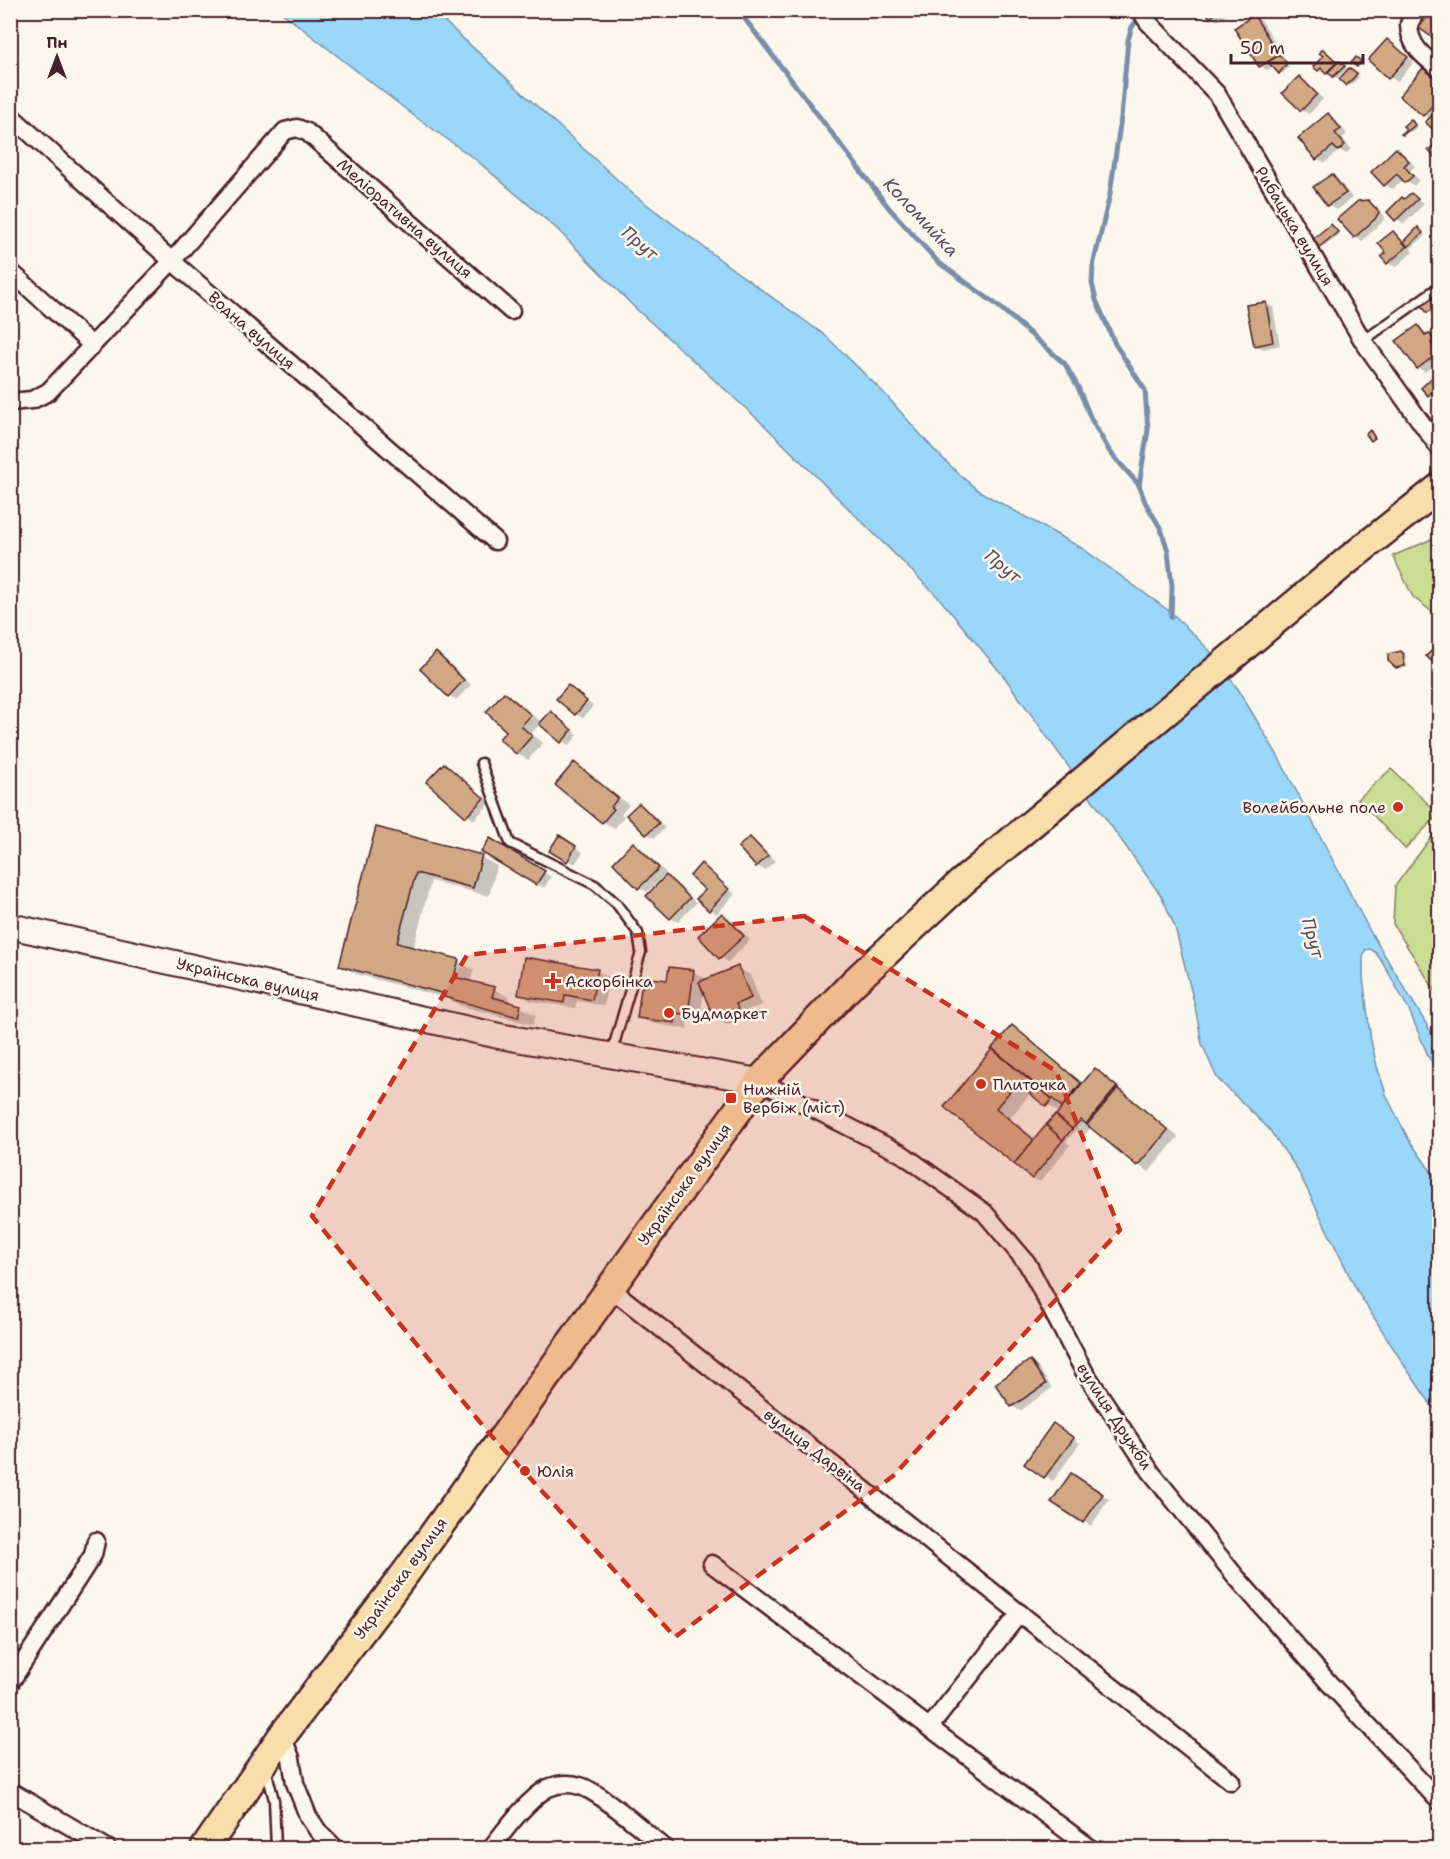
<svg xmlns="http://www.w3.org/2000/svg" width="1450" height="1859" font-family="'Shantell Sans',sans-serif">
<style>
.green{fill:#cade93;stroke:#8a7e5f;stroke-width:1.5}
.water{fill:#99d8fb;stroke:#798ea8;stroke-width:1.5}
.shadow{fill:#0003;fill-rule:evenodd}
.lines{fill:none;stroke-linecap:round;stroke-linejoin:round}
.stream{stroke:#798ea8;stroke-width:5}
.building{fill:#d2a884;stroke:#4a1f2b;stroke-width:1.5}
.lane-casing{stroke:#4a1f2b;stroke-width:13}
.street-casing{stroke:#4a1f2b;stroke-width:21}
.secondary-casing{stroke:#4a1f2b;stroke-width:28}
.primary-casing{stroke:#4a1f2b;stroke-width:32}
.lane{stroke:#fbf7ec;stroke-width:8}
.street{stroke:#fbf7ec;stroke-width:16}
.secondary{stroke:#fbf7ec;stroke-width:24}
.primary{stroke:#f8deab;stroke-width:27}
.marked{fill:#c8321e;fill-opacity:0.2;stroke:#c8321e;stroke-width:4.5;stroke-dasharray:12 8;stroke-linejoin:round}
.poi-dot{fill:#c8321e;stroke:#fbf7ec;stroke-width:2}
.labels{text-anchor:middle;stroke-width:5;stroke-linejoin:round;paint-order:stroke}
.street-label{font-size:16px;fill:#4a1f2b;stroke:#fbf7ec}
.poi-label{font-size:16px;fill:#4a1f2b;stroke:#fbf7ec;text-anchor:start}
.water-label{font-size:18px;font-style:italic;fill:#5e4d5f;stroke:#fbf7ec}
</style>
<rect width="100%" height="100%" fill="#fbf7ec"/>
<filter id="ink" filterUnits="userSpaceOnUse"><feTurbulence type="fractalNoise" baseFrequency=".0167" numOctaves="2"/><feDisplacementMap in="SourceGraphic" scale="12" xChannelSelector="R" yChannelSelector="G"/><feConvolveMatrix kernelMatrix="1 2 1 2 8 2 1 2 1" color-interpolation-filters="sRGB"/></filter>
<g filter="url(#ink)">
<g class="green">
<polygon points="1439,536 1439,617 1413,597 1393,556"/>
<polygon points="1391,769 1439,814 1405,849 1358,799"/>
<polygon points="1439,827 1439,997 1393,924 1395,886"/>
</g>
<polygon class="water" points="280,11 433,11 633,194 734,270 826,336 883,392 936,452 962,477 979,491 1083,549 1172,613 1210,651 1238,689 1278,756 1370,931 1439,1045 1439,1073 1429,1058 1409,1010 1383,963 1376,953 1370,949 1365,950 1363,958 1363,977 1371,1041 1377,1066 1387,1097 1408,1138 1439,1183 1439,1416 1406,1368 1357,1291 1297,1169 1269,1129 1217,1078 1202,1044 1195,1006 1175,927 1162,897 1005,678 939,598 763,424 634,307 557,229 475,159 413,115"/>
<g class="shadow">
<polygon points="1206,10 1232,10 1218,21 1211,17"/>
<polygon points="1375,10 1393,10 1387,18"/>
<polygon points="1254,17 1262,21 1285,59 1283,60 1289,66 1283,74 1274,66 1267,70 1260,66"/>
<polygon points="1387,41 1414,62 1397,82 1370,60"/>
<polygon points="1326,52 1347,68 1337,78 1325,69 1322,72 1315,67"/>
<polygon points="1352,71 1359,77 1350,86 1347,84"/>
<polygon points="1299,78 1306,83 1323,99 1309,114 1301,110"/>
<polygon points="1440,82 1440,134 1430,119 1401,96"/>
<polygon points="1328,115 1335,119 1347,134 1342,138 1351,149 1346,154 1340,150 1325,163 1317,158"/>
<polygon points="1411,121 1418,127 1411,132 1408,131"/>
<polygon points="1397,150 1404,154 1415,166 1410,171 1419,180 1414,186 1404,179 1393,189 1385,185 1373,172"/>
<polygon points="1332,176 1339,180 1352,198 1336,210 1328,205 1316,187"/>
<polygon points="1411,194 1424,204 1404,224 1389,212"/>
<polygon points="1368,202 1376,206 1385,217 1382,222 1362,241 1355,237"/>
<polygon points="1331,225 1340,234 1323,247 1320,246"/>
<polygon points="1421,231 1425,236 1411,248 1413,252 1396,267 1388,263 1388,253 1393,232 1405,243"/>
<polygon points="1440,291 1440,310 1438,309 1431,314 1422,303"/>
<polygon points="1265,303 1273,307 1280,345 1263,349 1255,345"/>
<polygon points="1418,327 1436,339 1440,343 1437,348 1440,351 1440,361 1425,372 1418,368"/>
<polygon points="1440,373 1440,395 1436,399 1429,394"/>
<polygon points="1401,653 1407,657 1405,659 1408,667 1400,669 1397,667"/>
<polygon points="436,654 444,658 471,685 456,700 449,695"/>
<polygon points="568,687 593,706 583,718 576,714"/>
<polygon points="504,694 516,700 542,723 551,713 578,735 569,746 541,723 531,733 543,743 528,760 517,753 501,739 509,731"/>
<polygon points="574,764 586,771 629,805 621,814 624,816 615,828 603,822 557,785"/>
<polygon points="444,765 490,803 474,820 429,782"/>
<polygon points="639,805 646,809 665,828 654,838 647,834 628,815"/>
<polygon points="377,829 481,857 497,866 489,896 431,881 413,949 458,961 474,970 470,982 494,989 510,998 508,1003 520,1007 536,1015 533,1025 461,1006 449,999 356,974 341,965"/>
<polygon points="559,837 583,852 575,864 551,850"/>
<polygon points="750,838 757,843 775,861 765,870 757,866 740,847"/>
<polygon points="491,840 551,877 544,888 483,852"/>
<polygon points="633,844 641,848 666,873 647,892 639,888"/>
<polygon points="701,865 735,894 717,914 710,909"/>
<polygon points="666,877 674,881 696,903 678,922 671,918"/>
<polygon points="722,915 730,919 750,940 728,962 720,957"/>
<polygon points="738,968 750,975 762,1005 747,1010 749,1015 727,1025 715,1018 704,990 700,1020 688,1019 687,1029 650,1023 639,1017 668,981 670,969 694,972 705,978 705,981"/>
<polygon points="597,971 609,977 604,1006 577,1001 575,1008 531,1001 520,994"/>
<path d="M1012,1027L1024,1034L1084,1084L1095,1070L1107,1077L1178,1137L1149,1172L1138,1165L1091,1127L1085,1135L1076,1130L1066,1142L1070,1145L1040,1182L1032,1178L946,1107L993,1051L1001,1055ZM1031,1093L1059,1113L1064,1120L1063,1121L1056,1117L1036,1139L1010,1118Z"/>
<polygon points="1030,1362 1037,1366 1052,1388 1020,1411 1012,1406 997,1384"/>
<polygon points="1061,1430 1080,1443 1053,1481 1026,1463"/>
<polygon points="1078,1479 1109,1499 1091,1526 1053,1502"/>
</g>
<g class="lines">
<g class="stream">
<polyline points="738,10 889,208 938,262 997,305 1065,364 1078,387 1091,419 1110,452 1139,485"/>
<polyline points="1141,15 1132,27 1128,40 1121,117 1110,194 1093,266 1092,283 1096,300 1115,344 1145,390 1148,430 1139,485 1145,502 1161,529 1168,551 1172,586 1171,617"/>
</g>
</g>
<g class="building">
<polygon points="1204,10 1220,10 1210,18"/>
<polygon points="1432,10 1440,10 1440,43 1419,28"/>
<polygon points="1254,15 1279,55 1259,67 1234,28"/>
<polygon points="1387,39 1408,57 1388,79 1368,60"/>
<polygon points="1323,49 1337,62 1326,73 1321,68 1318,71 1313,67 1323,56 1319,53"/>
<polygon points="1279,55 1287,63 1279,74 1268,62"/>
<polygon points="1356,57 1361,61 1357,67 1351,63"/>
<polygon points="1339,61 1345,66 1333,77 1328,72"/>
<polygon points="1349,68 1357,74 1346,86 1339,79"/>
<polygon points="1423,68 1440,82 1440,97 1423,116 1399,96"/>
<polygon points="1299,76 1317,94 1301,111 1282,93"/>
<polygon points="1440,108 1440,136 1425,122"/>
<polygon points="1328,113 1341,129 1335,133 1345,145 1338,151 1333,146 1316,160 1298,138"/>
<polygon points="1411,119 1415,125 1403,135 1401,134 1406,130 1403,126"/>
<polygon points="1438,143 1440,152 1434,157 1428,150"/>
<polygon points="1396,148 1409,161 1404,166 1413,176 1405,183 1397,174 1384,186 1371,172"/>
<polygon points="1332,174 1346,193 1327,206 1313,187"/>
<polygon points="1411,193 1418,199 1395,221 1387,212 1402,197 1404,199"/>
<polygon points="1368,200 1379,212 1375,219 1354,238 1337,219 1358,201"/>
<polygon points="1331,224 1338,232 1319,247 1313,239"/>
<polygon points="1418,227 1423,233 1408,247 1404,242"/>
<polygon points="1393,231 1407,247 1387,264 1381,257 1386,253 1378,243"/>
<polygon points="1434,293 1440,300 1440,311 1435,307 1427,313 1420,303"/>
<polygon points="1266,302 1273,342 1254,346 1246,305"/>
<polygon points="1418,325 1425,335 1429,333 1435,341 1431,343 1438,353 1417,369 1396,341"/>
<polygon points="1440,370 1440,390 1438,392 1435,389 1428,396 1421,388"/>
<polygon points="1370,430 1375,438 1371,441 1366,434"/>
<polygon points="1439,644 1440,644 1440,669 1426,656"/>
<polygon points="1401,651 1404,654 1403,657 1405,666 1396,668 1388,661 1388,654"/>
<polygon points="436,652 464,680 448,697 420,669"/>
<polygon points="568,685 587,701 575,715 556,699"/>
<polygon points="504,692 531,715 521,726 532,736 516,754 499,739 506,731 486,712"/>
<polygon points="551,711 572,730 561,743 539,724"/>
<polygon points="574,762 618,798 611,807 614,809 602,823 555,785"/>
<polygon points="444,763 484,798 466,817 426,782"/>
<polygon points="639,803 659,823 646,835 626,815"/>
<polygon points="376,827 482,855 473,888 416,873 397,943 459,959 454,977 495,987 492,997 521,1005 518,1017 444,997 445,994 339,966"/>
<polygon points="559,835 576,846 567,862 549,851"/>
<polygon points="750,837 768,856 756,867 738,847"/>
<polygon points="490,838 545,871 536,885 481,852"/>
<polygon points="633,842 659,868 638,889 613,863"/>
<polygon points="701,863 729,889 709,911 696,899 705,890 690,876"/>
<polygon points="666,875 690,898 670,919 646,896"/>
<polygon points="722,913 744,936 719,959 698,936"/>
<polygon points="524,957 598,969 592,1000 565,995 564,1003 518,995"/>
<polygon points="738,966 751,998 736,1004 738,1009 714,1019 699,982"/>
<polygon points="669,967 694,970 688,1015 677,1013 675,1023 637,1018 641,988 653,978 667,980"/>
<polygon points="1012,1025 1081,1083 1062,1107 992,1048"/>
<polygon points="992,1049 1052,1099 1046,1107 1017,1083 996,1108 1034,1140 1014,1164 944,1107"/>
<polygon points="1095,1068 1117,1087 1086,1124 1081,1120 1072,1129 1056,1115"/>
<polygon points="1118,1088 1168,1130 1137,1166 1087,1125"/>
<polygon points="1055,1115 1072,1129 1063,1140 1046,1125"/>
<polygon points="1046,1125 1063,1140 1032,1179 1014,1164"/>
<polygon points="1030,1360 1046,1384 1011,1407 995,1384"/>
<polygon points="1053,1423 1074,1438 1044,1478 1024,1464"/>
<polygon points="1071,1473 1103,1494 1083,1523 1051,1502"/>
</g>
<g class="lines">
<g class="lane-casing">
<g id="lane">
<polyline points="1363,341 1440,286"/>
<polyline points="481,763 510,843 595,885 616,903 638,933 641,952 611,1055"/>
<polyline points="266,1769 274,1800 276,1848"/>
</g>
</g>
<g class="street-casing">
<g id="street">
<polyline points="1140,10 1148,22 1217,94 1363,341 1440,449"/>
<path d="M1417,10L1409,24C1409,46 1424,57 1440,69"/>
<polyline points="11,116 172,261 495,541"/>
<polyline points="10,271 92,345"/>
<polyline points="10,402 32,400 48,392 172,261 285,131 297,128 307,132 511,311"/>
<polyline points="759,1081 902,1154 984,1212 1027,1263 1084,1371 1151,1472 1237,1578 1328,1682 1440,1802"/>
<polyline points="609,1287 1231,1781"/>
<polyline points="712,1564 1090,1848"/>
<polyline points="10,1683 93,1555 96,1541"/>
<polyline points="929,1728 1020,1613"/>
<polyline points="282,1736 291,1758 295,1783 308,1816 318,1831 335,1848"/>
<polyline points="10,1791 107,1848"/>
<path d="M491,1848C505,1830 528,1799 548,1788C558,1784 570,1783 580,1786C601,1792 646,1833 665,1848"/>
</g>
</g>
<g class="secondary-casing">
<polyline id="secondary" points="10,926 499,1036 759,1081"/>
</g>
<g class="primary-casing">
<polyline id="primary" points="205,1848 282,1736 407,1571 759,1081 853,983 962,882 1348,560 1440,487"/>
</g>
<use href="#lane" class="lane"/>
<use href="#street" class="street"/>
<use href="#secondary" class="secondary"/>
<use href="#primary" class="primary"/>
</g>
</g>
<path class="marked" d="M804,916L1056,1071L1120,1230L893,1476L675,1637L488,1432L312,1216L467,955Z"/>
<g class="poi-dot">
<circle cx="1398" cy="807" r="6"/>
<path d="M550 972h6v6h6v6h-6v6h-6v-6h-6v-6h6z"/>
<circle cx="669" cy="1013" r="6"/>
<circle cx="981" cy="1084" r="6"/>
<rect x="725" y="1092" width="12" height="12" rx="3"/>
<circle cx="525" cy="1471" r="6"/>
</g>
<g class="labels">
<g class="street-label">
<text transform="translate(405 218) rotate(41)" y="6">Меліоративна вулиця</text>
<text transform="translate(1295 226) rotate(59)" y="6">Рибацька вулиця</text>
<text transform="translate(252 330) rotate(41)" y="6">Водна вулиця</text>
<text transform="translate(248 979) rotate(13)" y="6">Українська вулиця</text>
<text transform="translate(684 1184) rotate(-54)" y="6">Українська вулиця</text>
<text transform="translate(1115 1416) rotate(57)" y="6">вулиця Дружби</text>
<text transform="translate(815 1450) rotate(38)" y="6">вулиця Дарвіна</text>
<text transform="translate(400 1578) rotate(-54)" y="6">Українська вулиця</text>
</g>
<g class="poi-label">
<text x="1386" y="813" text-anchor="end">Волейбольне поле</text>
<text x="565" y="987">Аскорбінка</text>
<text x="681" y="1019">Будмаркет</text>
<text x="993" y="1090">Плиточка</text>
<text x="743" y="1095">Нижній<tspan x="743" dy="18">Вербіж (міст)</tspan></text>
<text x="537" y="1477">Юлія</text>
</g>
<g class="water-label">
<text transform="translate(921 217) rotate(47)" y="6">Коломийка</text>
<text transform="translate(640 243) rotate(40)" y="6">Прут</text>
<text transform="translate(1003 566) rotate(39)" y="6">Прут</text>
<text transform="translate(1313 938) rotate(74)" y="6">Прут</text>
</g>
</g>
<rect width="1450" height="1859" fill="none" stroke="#fbf7ec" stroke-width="36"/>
<rect x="18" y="18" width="1414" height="1823" fill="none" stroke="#4a1f2b" stroke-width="2" filter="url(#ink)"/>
<g transform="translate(57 57)" stroke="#fbf7ec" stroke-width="4.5" paint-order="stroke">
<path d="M0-4.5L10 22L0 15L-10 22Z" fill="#4a1f2b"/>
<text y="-9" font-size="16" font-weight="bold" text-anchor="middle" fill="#4a1f2b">Пн</text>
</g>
<path d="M1231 54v9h132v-9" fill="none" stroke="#4a1f2b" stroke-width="3"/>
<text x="1240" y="54" font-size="18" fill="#4a1f2b" stroke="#fbf7ec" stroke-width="4.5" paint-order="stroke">50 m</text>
</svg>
